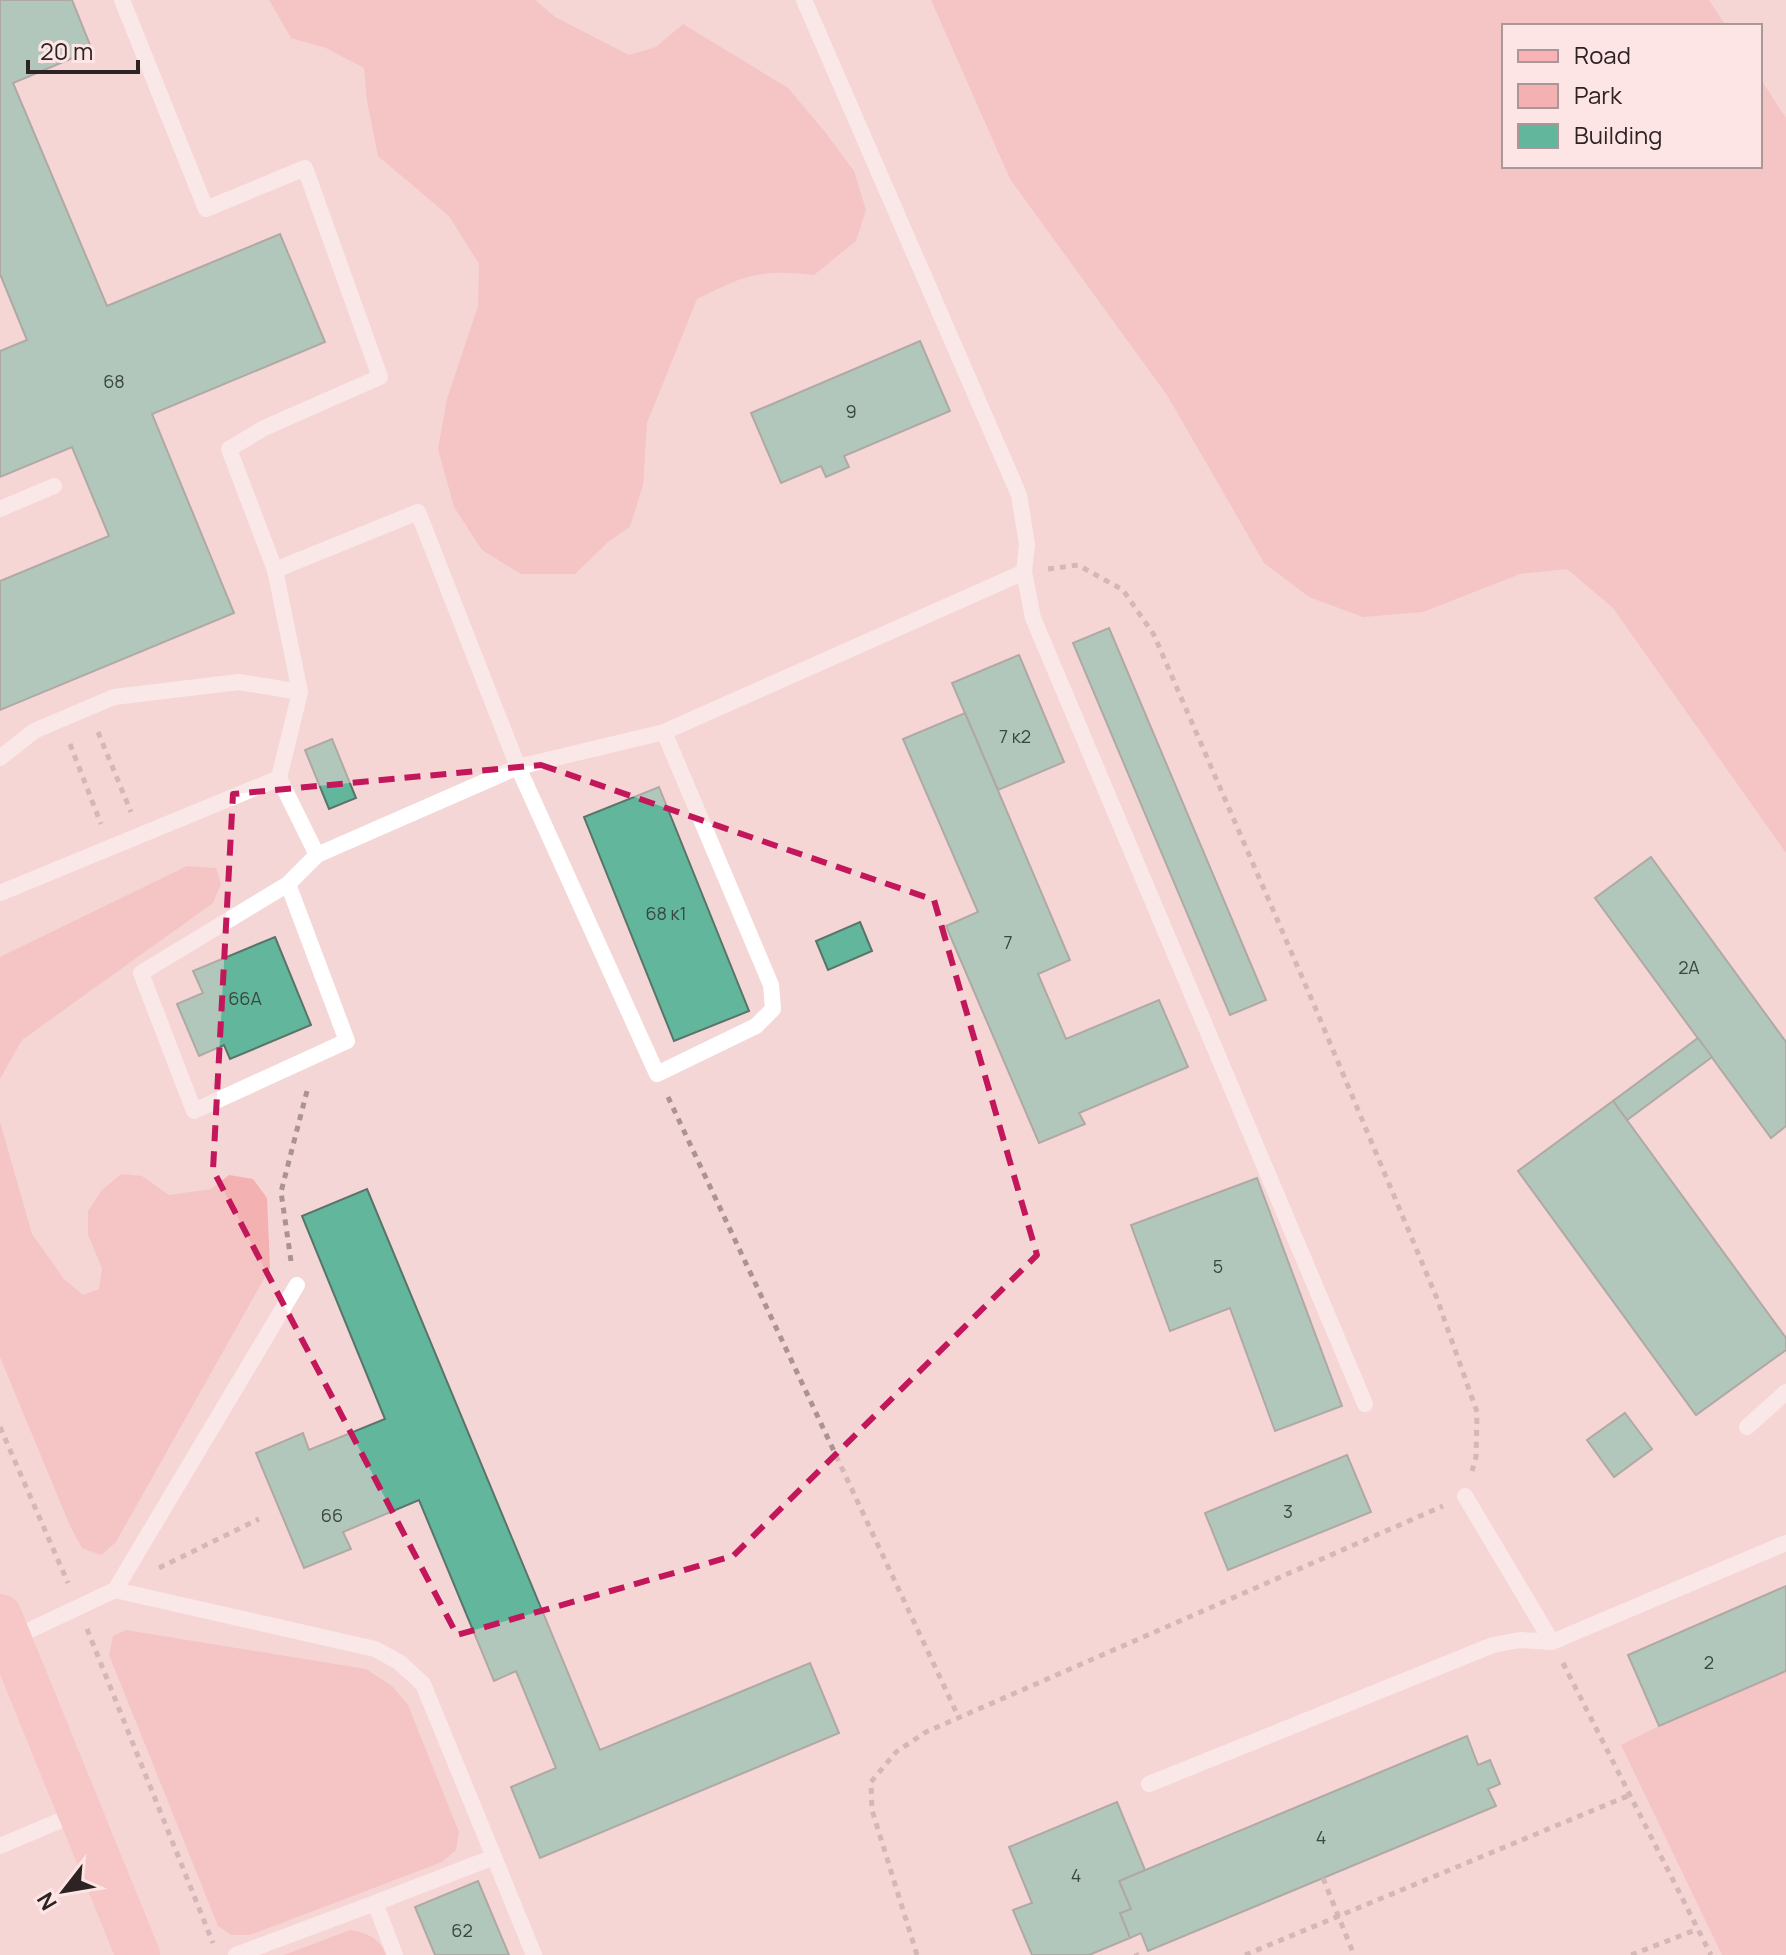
<svg xmlns="http://www.w3.org/2000/svg" width="1786" height="1955" font-family="Manrope,sans-serif">
<style>
.green{fill:#f3b1b1}
.building{fill:#61b69b;stroke:#5a746a;stroke-width:2}
.lines{fill:none;stroke-linecap:round;stroke-linejoin:round}
.path{stroke:#ab9393;stroke-width:5;stroke-dasharray:6 6;stroke-linecap:butt}
.lane{stroke:#fff;stroke-width:16}
.primary{stroke:#f9b3b6;stroke-width:44}
.marked{fill:none;stroke:#c2185b;stroke-width:6;stroke-dasharray:16 10;stroke-linejoin:round}
.labels{text-anchor:middle;stroke-width:6;stroke-linejoin:round;paint-order:stroke}
.number-label{font-size:18px;fill:#3b4841}
</style>
<rect width="100%" height="100%" fill="#f5d6d6"/>
<g class="green">
<path d="M269,0H535L555,17L629,55L656,47L683,24L788,88L825,132L854,171L866,210L856,241L814,275C759,269 746,275 697,299L647,423L643,485L630,527L608,542L575,574H521L482,550L454,507L438,449L447,399L478,306L479,264L449,216L378,156L367,101L364,68L326,48L291,38Z"/>
<polygon points="931,0 1709,0 1726,26 1504,26 1504,166 1760,166 1760,78 1786,118 1786,853 1613,608 1567,569 1520,574 1423,612 1363,617 1309,597 1264,563 1167,395 1010,179"/>
<polygon points="187,866 216,868 221,884 213,903 22,1040 0,1079 0,957"/>
<polygon points="0,1122 32,1234 64,1279 83,1295 99,1289 102,1268 88,1235 88,1211 102,1190 121,1174 142,1176 169,1195 211,1189 229,1175 253,1179 267,1198 270,1268 116,1542 101,1555 82,1548 70,1526 0,1357"/>
<polygon points="126,1630 366,1669 392,1686 408,1705 459,1832 456,1850 442,1862 250,1935 231,1935 218,1926 109,1655 113,1636"/>
<polygon points="1786,1671 1786,1955 1722,1955 1621,1745 1659,1726"/>
<path d="M350,1930C367,1933 380,1938 386,1955H284Z"/>
</g>
<g class="building">
<polygon points="0,0 72,0 92,50 13,83 107,306 280,234 325,342 152,414 234,613 0,710 0,581 109,536 72,447 0,477 0,351 27,340 0,274"/>
<polygon points="920,341 950,411 844,456 849,467 826,477 821,466 781,483 751,413"/>
<polygon points="1109,628 1266,1000 1230,1015 1073,643"/>
<polygon points="1019,655 1064,762 998,790 952,683"/>
<polygon points="965,713 1070,960 1038,974 1066,1039 1159,1000 1188,1067 1079,1113 1085,1124 1039,1143 946,926 978,912 903,739"/>
<polygon points="332,739 356,798 329,809 305,750"/>
<polygon points="659,787 749,1011 674,1041 584,817"/>
<polygon points="1651,857 1786,1042 1786,1126 1771,1138 1595,898"/>
<polygon points="860,922 872,951 828,970 816,941"/>
<polygon points="275,937 311,1025 230,1059 224,1045 199,1056 177,1004 203,993 193,971"/>
<polygon points="1698,1038 1712,1057 1627,1120 1613,1101"/>
<polygon points="1613,1101 1786,1338 1786,1350 1696,1415 1518,1171"/>
<polygon points="1257,1178 1342,1406 1275,1431 1230,1308 1170,1331 1131,1225"/>
<polygon points="367,1189 600,1750 810,1663 839,1733 540,1858 511,1787 556,1768 516,1671 494,1681 419,1500 343,1532 351,1549 304,1568 256,1453 303,1433 309,1450 385,1419 302,1216"/>
<polygon points="1625,1413 1652,1449 1614,1477 1587,1440"/>
<polygon points="1347,1455 1371,1512 1228,1570 1205,1513"/>
<polygon points="1786,1586 1786,1671 1659,1726 1628,1655"/>
<polygon points="1467,1736 1478,1765 1490,1760 1500,1784 1488,1789 1496,1806 1148,1951 1141,1933 1130,1938 1120,1913 1131,1909 1119,1881"/>
<polygon points="1117,1802 1145,1870 1119,1881 1131,1909 1120,1913 1130,1938 1089,1955 1032,1955 1013,1910 1032,1903 1009,1847"/>
<polygon points="478,1881 509,1955 435,1955 415,1907"/>
</g>
<g class="lines">
<g class="path">
<polyline points="1048,569 1078,565 1123,590 1154,635 1312,1000 1436,1296 1477,1412 1476,1457 1472,1471"/>
<polyline points="98,732 131,812"/>
<polyline points="70,744 101,824"/>
<polyline points="668,1097 959,1718"/>
<polyline points="291,1261 281,1192 308,1087"/>
<polyline points="0,1427 68,1583"/>
<polyline points="159,1568 259,1519"/>
<polyline points="87,1629 213,1943"/>
<polyline points="1563,1663 1711,1955"/>
<polyline points="1323,1878 1354,1955"/>
<polyline points="1136,1953 1137,1955"/>
<polyline points="917,1955 872,1810 871,1782 896,1752 926,1732 1443,1506"/>
<polyline points="1245,1955 1630,1795"/>
<polyline points="1631,1955 1698,1929"/>
</g>
<g class="lane">
<polyline points="0,509 54,486"/>
<polyline points="275,570 418,512 518,767 657,1074 756,1026 773,1009 771,985 664,732 518,767 317,855 288,884 141,973 194,1111 347,1041 288,884"/>
<polyline points="1024,572 1033,618 1365,1404"/>
<polyline points="664,732 1024,572 1027,544 1019,495 804,0"/>
<polyline points="0,758 34,731 114,697 239,682 300,692"/>
<polyline points="279,778 317,855"/>
<polyline points="0,893 279,778 300,692 275,570 229,449 264,428 380,377 305,168 206,209 122,0"/>
<polyline points="1747,1427 1786,1392"/>
<polyline points="1465,1496 1552,1642"/>
<polyline points="115,1590 375,1649 399,1662 423,1684 494,1857"/>
<polyline points="11,1639 115,1590 297,1285"/>
<polyline points="1149,1784 1493,1645 1520,1640 1552,1642 1786,1543"/>
<polyline points="0,1846 78,1813"/>
<polyline points="236,1955 375,1903"/>
<polyline points="395,1955 375,1903 494,1857 534,1955"/>
</g>
<polyline class="primary" points="0,1616 138,1955"/>
</g>
<path d="M0 0H1786V1955H0ZM541,765L934,900L1037,1255L733,1556L457,1635L213,1170L233,794Z" fill="#f5d6d6" fill-opacity=".55" fill-rule="evenodd"/>
<path class="marked" d="M541,765L934,900L1037,1255L733,1556L457,1635L213,1170L233,794Z"/>
<g class="labels">
<g class="number-label">
<text x="114" y="388">68</text>
<text x="851" y="418">9</text>
<text x="1015" y="743">7 к2</text>
<text x="666" y="920">68 к1</text>
<text x="1008" y="949">7</text>
<text x="1689" y="974">2А</text>
<text x="245" y="1005">66А</text>
<text x="1218" y="1273">5</text>
<text x="1288" y="1518">3</text>
<text x="332" y="1522">66</text>
<text x="1709" y="1669">2</text>
<text x="1321" y="1844">4</text>
<text x="1076" y="1882">4</text>
<text x="462" y="1937">62</text>
</g>
</g>
<rect x="1502" y="24" width="260" height="144" fill="#fee5e5" stroke="#ab9797" stroke-width="2"/>
<rect x="1518" y="50" width="40" height="12" fill="#f9b3b6" stroke="#ab9797" stroke-width="2"/>
<text x="1574" y="64" font-size="24" fill="#2e2323">Road</text>
<rect x="1518" y="84" width="40" height="24" fill="#f3b1b1" stroke="#ab9797" stroke-width="2"/>
<text x="1574" y="104" font-size="24" fill="#2e2323">Park</text>
<rect x="1518" y="124" width="40" height="24" fill="#61b69b" stroke="#ab9797" stroke-width="2"/>
<text x="1574" y="144" font-size="24" fill="#2e2323">Building</text>
<g transform="translate(64 1891) rotate(239)" stroke="#fee5e5" stroke-width="6" paint-order="stroke">
<path d="M0-6L14 30L0 20L-14 30Z" fill="#2e2323"/>
<text y="-12" font-size="22" font-weight="bold" text-anchor="middle" fill="#2e2323">N</text>
</g>
<path d="M28 60v12h110v-12" fill="none" stroke="#2e2323" stroke-width="4"/>
<text x="40" y="60" font-size="24" fill="#2e2323" stroke="#fee5e5" stroke-width="6" paint-order="stroke">20 m</text>
</svg>
